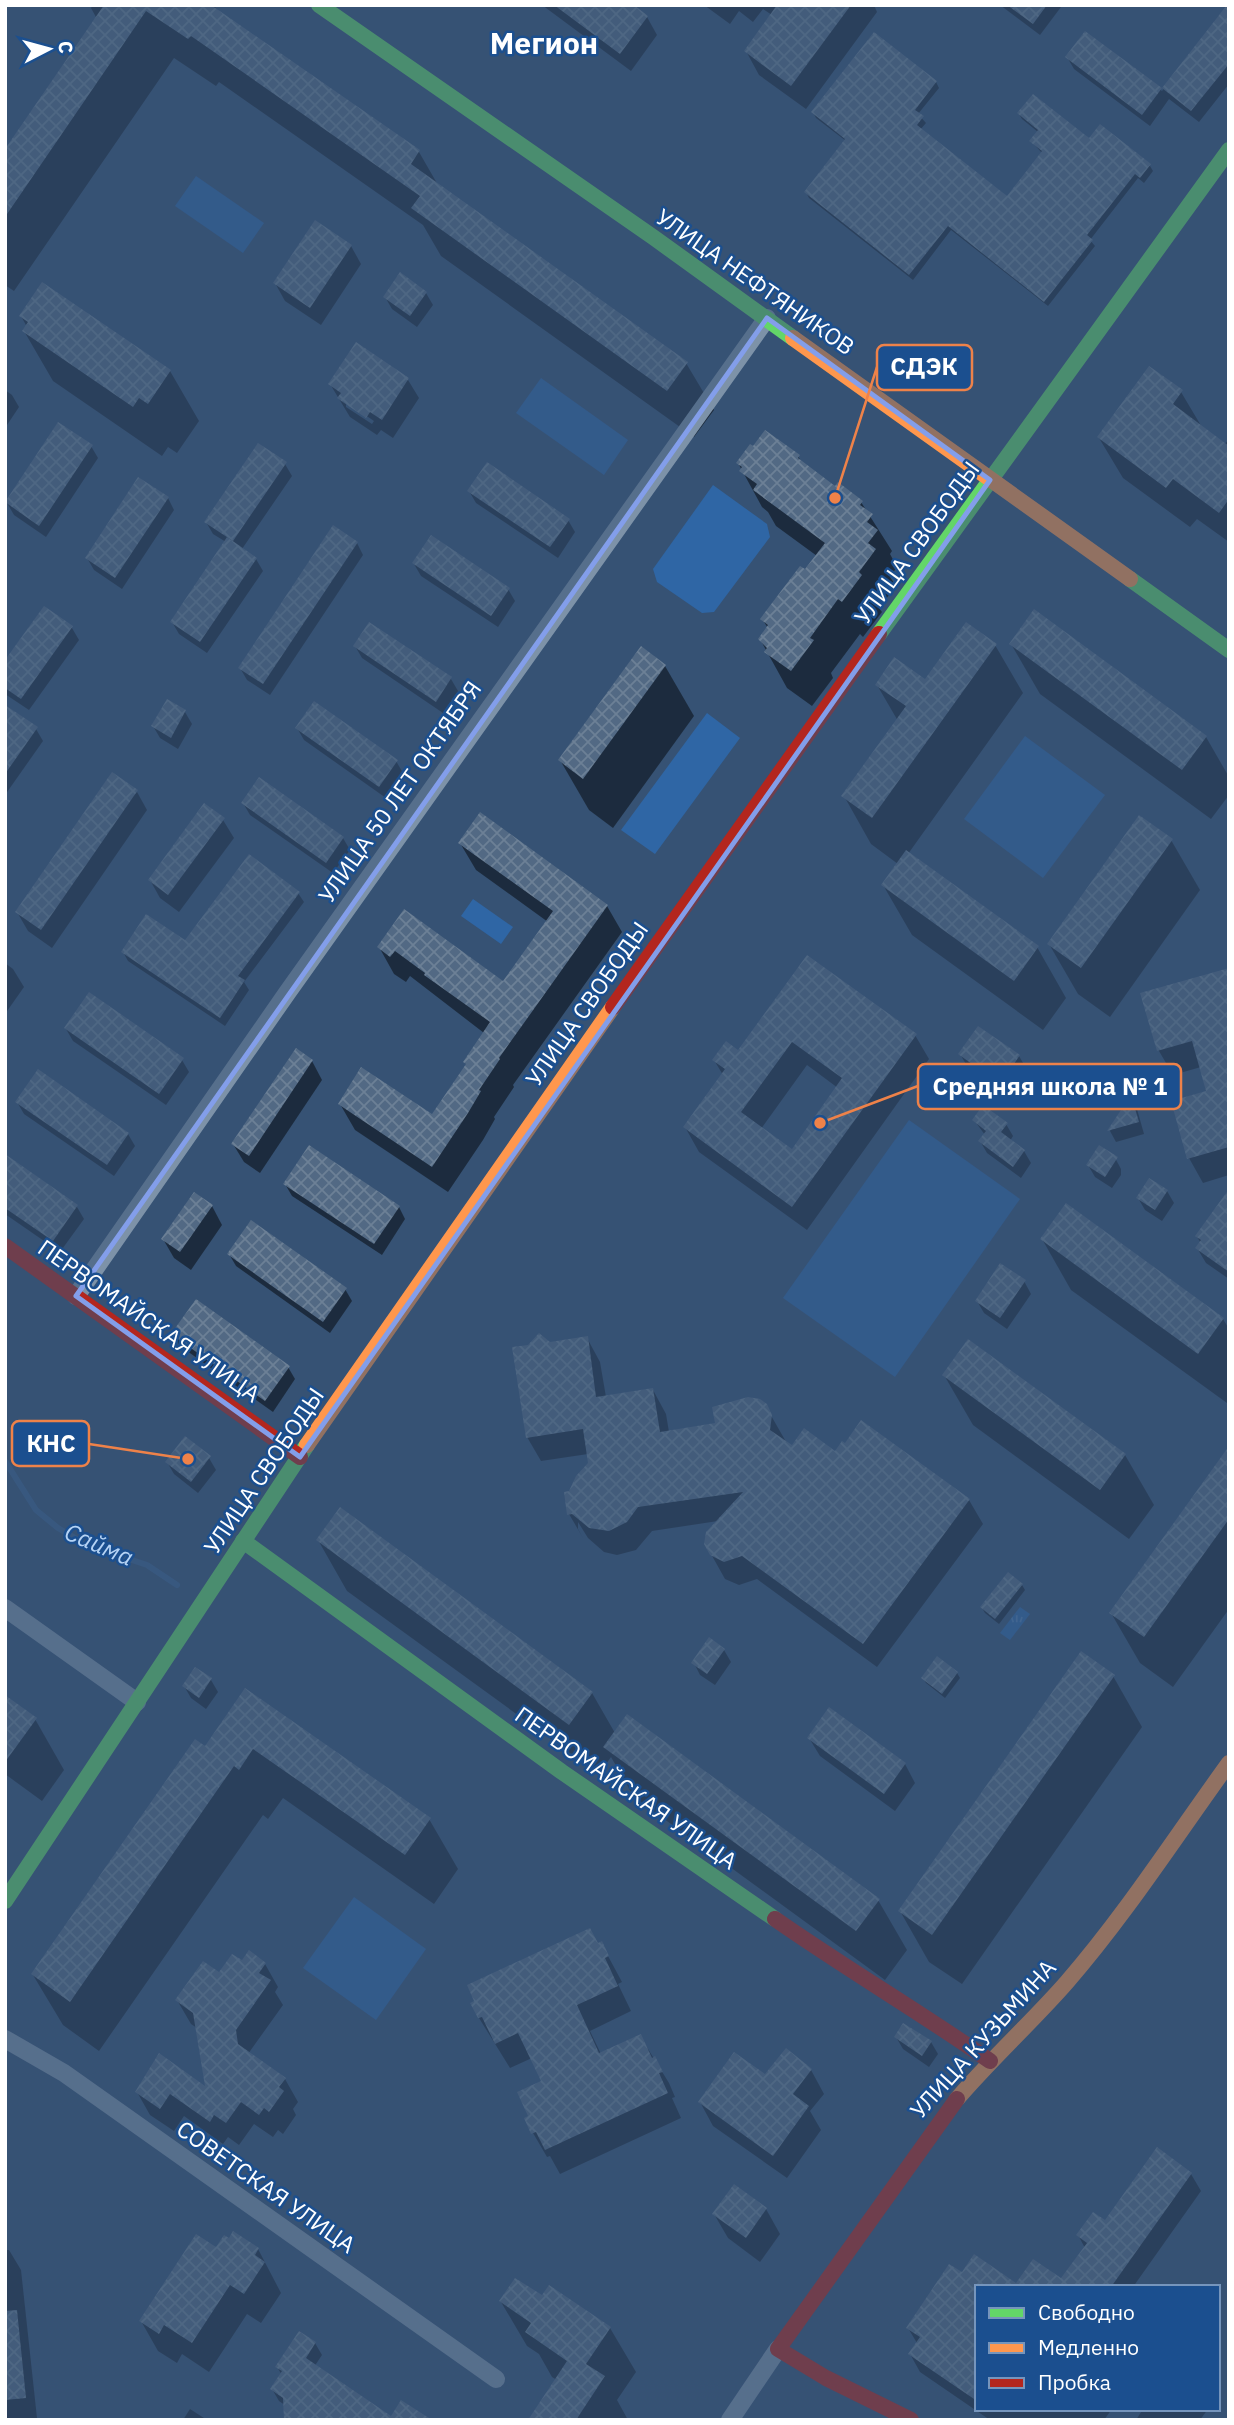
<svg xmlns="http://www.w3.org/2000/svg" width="1234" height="2425" font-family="'IBM Plex Sans',sans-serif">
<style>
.grass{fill:url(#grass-tufts)}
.park{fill:#2f66a5}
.shadow{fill:#0007;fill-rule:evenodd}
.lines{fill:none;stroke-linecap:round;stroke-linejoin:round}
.stream{stroke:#3b618d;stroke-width:6}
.building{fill:url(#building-cross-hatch);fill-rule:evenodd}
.street{stroke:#7d92a8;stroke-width:18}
.fast{stroke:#63d668;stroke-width:16}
.slow{stroke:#ff974d;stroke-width:16}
.jam{stroke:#b3261e;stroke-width:16}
.marked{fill:none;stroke:#839eea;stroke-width:5;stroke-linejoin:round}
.labels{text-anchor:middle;stroke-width:5;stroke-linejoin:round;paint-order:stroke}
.street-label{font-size:23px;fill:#fff;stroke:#1b4f8f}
.water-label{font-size:24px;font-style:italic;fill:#b5d3f5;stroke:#1b4f8f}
.district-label{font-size:30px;font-weight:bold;fill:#fff;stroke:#1b4f8f}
.leader{fill:none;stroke:#ee8249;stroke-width:2.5}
.callout-dot{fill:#ee8249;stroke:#1b4f8f;stroke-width:2.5}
.callout{fill:#1b4f8f;stroke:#ee8249;stroke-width:2.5}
.callout-label{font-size:24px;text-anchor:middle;font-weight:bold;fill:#fff}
</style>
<defs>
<pattern id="grass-tufts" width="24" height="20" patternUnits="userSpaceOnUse" patternTransform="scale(1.75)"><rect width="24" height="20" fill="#2f66a5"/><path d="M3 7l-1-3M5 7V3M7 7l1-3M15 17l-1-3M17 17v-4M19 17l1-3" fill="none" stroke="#4e7db2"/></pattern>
<pattern id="building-cross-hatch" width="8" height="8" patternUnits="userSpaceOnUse" patternTransform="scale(1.75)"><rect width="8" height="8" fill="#526984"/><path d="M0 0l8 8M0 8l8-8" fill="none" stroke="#6c8096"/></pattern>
</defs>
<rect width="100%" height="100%" fill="#365274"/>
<polygon class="grass" points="1020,1607 1030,1614 1010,1640 1000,1633"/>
<g class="park">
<polygon points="196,176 264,223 243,253 175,206"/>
<polygon points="541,378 628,440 604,475 516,413"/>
<polygon points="713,485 767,524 770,537 714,612 702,613 657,582 653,569"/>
<polygon points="707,713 740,738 655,854 621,830"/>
<polygon points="1025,736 1105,795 1043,878 964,819"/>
<polygon points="473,899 513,927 501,944 461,916"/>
<polygon points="909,1120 1020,1199 895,1377 783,1298"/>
<polygon points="354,1897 426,1949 376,2020 303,1968"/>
</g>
<g class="shadow">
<polygon points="93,5 214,5 218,12 419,152 438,185 686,363 714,410 694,437 441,256 423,225 219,82 216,86 174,58 14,291 5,285 5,152 97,19 91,8"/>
<polygon points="542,5 631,5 647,17 657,35 631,71"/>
<polygon points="704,5 874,5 877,12 806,109 759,75 746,51 772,15 763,9 753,22 739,11 730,24"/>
<polygon points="1000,5 1060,5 1061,7 1040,35"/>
<polygon points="1222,15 1229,21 1229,84 1199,122 1169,99 1150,126 1074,69 1067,57 1085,33 1162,91"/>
<polygon points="874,34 936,82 939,88 918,114 926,123 920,130 1007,198 1042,153 1031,141 1038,132 1022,119 1019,114 1089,141 1100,126 1150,166 1153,171 1144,183 1138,178 1090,240 1095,246 1048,306 951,230 913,280 809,198 806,192 846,141 816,118 813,112"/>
<polygon points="351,246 361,264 321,325 285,301 275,283"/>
<polygon points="426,293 433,305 417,327 392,309 385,297"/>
<polygon points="21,316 170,371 199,421 177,453 168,447 162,456 53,381 24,331 27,327"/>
<path d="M356,345L408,380L419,398L393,438L381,430L377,435L350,417L330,384ZM346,402L374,421L372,424L346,407Z"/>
<polygon points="5,390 12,395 19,407 5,428"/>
<polygon points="1181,392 1203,429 1224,445 1229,439 1229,542 1197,519 1190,527 1123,478 1099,438"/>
<polygon points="59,425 91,446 98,458 46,537 14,515 7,503"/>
<polygon points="798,456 803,465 835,489 861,502 892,551 890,554 897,567 890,577 896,586 879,608 882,612 863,637 860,634 831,673 833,678 812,706 787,688 760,639 768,628 762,619 817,556 776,526 768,512 762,507 738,463"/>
<polygon points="285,464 292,476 242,549 256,559 263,571 207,653 179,634 172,622 226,542 213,534 206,522"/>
<polygon points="469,491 568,520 575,532 558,558 476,503"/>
<polygon points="168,498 174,510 122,589 94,570 87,558"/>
<polygon points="357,543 363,555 270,695 247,680 240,668"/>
<polygon points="414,564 508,589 515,601 498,627 421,576"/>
<polygon points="44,608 72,628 79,640 29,710 5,694 5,663"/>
<polygon points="369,624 451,679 458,691 443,713 362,658 355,646"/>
<polygon points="1011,644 1206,737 1229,777 1229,795 1211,819 1040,694"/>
<polygon points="995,645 1023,693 908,854 1037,947 1066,998 1043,1030 912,935 883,885 898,864 871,844 844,796 898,721 877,685 926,682"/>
<polygon points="665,666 694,716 613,828 589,810 560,760"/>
<polygon points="185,712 192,724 178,749 160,738 153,726"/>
<polygon points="5,719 36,729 43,741 5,795"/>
<polygon points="297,728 396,761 403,773 386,798 304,740"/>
<polygon points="137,792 147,810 52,948 28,931 17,912"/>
<polygon points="243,803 343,838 350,850 333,873 250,815"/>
<polygon points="223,820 234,838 179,912 160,898 150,880"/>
<polygon points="1171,840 1200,890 1110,1017 1078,994 1049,944"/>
<polygon points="460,843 607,906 622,932 513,1085 514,1087 494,1117 495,1119 483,1140 448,1192 355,1130 340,1104 432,1116 467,1066 465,1062 484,1033 410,976 406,982 394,974 379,947 405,912 504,984 548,922 476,870"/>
<polygon points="298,893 304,902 244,982 249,990 225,1026 128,961 123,952 185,943"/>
<path d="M807,957L915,1035L929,1059L807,1230L699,1152L685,1127L723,1075L714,1060L738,1053ZM807,1065L838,1088L792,1151L761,1129Z"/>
<polygon points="5,963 13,969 24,987 5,1014"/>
<polygon points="1229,969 1229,1175 1203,1183 1189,1158 1208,1092 1201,1067 1173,1075 1159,1051 1143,994"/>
<polygon points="66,1029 182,1060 189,1072 166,1105 73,1041"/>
<polygon points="960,1054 1019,1056 1026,1068 1007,1095 967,1066"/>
<polygon points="312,1061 322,1080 260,1173 244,1162 233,1144"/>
<polygon points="1131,1098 1137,1109 1144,1134 1116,1142 1110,1131"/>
<polygon points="17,1102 128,1134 135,1146 114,1176 24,1114"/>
<polygon points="974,1120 1006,1124 1013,1136 1010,1141 1024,1151 1031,1163 1021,1178 987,1153 980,1141 985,1135"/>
<polygon points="5,1156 77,1207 84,1219 60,1252 5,1214"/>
<polygon points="1114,1156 1121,1169 1121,1175 1112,1188 1095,1177 1088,1165"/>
<polygon points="285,1184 399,1207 405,1219 382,1255 292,1196"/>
<polygon points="1167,1191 1174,1203 1162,1221 1145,1210 1138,1198"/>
<polygon points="1229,1204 1229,1279 1206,1263 1197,1248 1201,1243 1197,1237"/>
<polygon points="212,1206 222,1225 191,1270 174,1258 163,1239"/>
<polygon points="1042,1239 1223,1319 1229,1329 1227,1403 1071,1290"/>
<polygon points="229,1254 345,1289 352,1301 330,1333 236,1266"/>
<polygon points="1024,1281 1031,1294 1007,1329 984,1313 977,1301"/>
<polygon points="173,1334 288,1367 295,1379 273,1412 180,1346"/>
<polygon points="587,1338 600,1362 606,1397 653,1390 666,1414 669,1432 717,1425 765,1405 785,1440 793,1448 836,1453 969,1500 983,1524 877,1667 757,1579 739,1585 725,1579 711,1554 718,1521 652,1531 636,1550 617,1555 604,1552 588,1538 578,1522 578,1529 583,1538 569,1514 571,1492 590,1464 588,1454 541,1461 527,1437 550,1343"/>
<polygon points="969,1341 1125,1455 1154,1505 1129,1539 973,1425 944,1375"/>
<polygon points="1229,1449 1229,1609 1173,1687 1140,1663 1111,1613"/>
<polygon points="209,1458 216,1470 198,1493 174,1474 167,1462"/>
<polygon points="318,1540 592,1693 615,1733 878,1900 907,1950 885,1980 634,1797 611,1757 599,1774 347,1591"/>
<polygon points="1022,1585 1025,1590 999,1624 985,1613 982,1608"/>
<polygon points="724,1650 731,1662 715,1685 700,1675 694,1663"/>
<polygon points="957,1673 960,1678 945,1698 926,1683 923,1678"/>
<polygon points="1113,1676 1142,1727 962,1984 929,1962 900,1911"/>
<polygon points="211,1680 218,1692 206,1709 191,1698 184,1686"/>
<polygon points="245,1691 429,1819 458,1869 434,1904 283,1798 268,1819 263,1815 99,2051 63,2025 33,1975 205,1749"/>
<polygon points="5,1698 35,1719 64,1770 42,1801 5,1774"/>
<polygon points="809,1738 905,1764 915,1783 895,1811 820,1756"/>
<polygon points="601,1943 622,1982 618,1984 631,2011 590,2031 601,2054 640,2036 669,2083 675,2097 672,2098 681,2118 560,2174 550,2156 547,2157 533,2133 531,2117 543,2082 532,2058 510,2068 479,2018"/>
<polygon points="242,1962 265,1964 278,1987 275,1992 283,2005 248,2054 285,2079 298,2102 293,2109 296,2115 283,2134 278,2130 273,2137 254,2124 239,2145 228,2137 223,2144 184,2116 174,2131 150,2115 137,2092 208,2090 197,2028 191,2024 177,2000"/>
<polygon points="896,2037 931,2042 938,2054 929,2067 903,2049"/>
<polygon points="811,2070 824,2094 810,2111 821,2130 787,2178 713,2126 700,2102 766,2077"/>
<polygon points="1191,2174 1201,2191 1133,2287 977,2287 977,2409 1112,2409 1104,2420 990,2420 920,2372 910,2354 917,2343 908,2328 962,2275 1017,2285 1062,2281 1085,2248 1078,2235 1105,2222"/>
<polygon points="766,2209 780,2234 760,2262 728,2238 714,2214"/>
<polygon points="216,2249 258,2249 281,2293 261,2323 247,2314 209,2372 182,2354 177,2363 158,2351 141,2321"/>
<polygon points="5,2250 9,2250 21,2270 37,2418 5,2420"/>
<polygon points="549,2287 610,2328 636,2372 617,2400 628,2420 530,2420 557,2380 552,2377 539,2354 527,2346 501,2302 542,2298"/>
<polygon points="315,2343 322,2355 314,2367 391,2418 306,2420 279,2401 272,2389 282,2375 277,2367"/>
<polygon points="190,2409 207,2420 183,2420"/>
<polygon points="1143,2409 1208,2409 1200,2420 1136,2420"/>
</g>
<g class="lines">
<polyline class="stream" points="5,1461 36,1510 58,1528 87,1545 147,1565 177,1585"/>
</g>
<g class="building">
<polygon points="104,5 211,5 420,150 411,164 688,362 667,391 411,208 420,196 204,45 191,36 188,39 146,11 5,217 5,149"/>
<polygon points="554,5 634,5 648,16 620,54"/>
<polygon points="777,5 851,5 791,86 744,51"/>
<polygon points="1007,5 1047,5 1033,24"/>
<polygon points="1227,5 1229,64 1191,111 1162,88"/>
<polygon points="1085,31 1162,88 1142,115 1065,57"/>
<polygon points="874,32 937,81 915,110 924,116 917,125 1007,196 1042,151 1029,141 1038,130 1017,113 1033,94 1089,138 1100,124 1151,164 1140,178 1135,174 1087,235 1093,240 1044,302 948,226 909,275 804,192 845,139 811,112"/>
<polygon points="315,220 352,245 310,308 273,283"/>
<polygon points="400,272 427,292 410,316 383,297"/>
<polygon points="42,282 171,370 148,404 139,398 133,407 22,331 28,322 19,316"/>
<polygon points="356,342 409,378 382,420 370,412 366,418 337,398 341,393 328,384"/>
<polygon points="1149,366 1183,390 1173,404 1229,446 1229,499 1219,513 1173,479 1166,488 1097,437"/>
<polygon points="58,422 93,445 39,526 5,502"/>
<polygon points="765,430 800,455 798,458 835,486 838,482 863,501 860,505 873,514 867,522 878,530 868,543 876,549 859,572 862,575 842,602 838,599 810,638 814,640 791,671 764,652 767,648 758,639 768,625 760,619 800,566 805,569 825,543 753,490 757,484 739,471 742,467 736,463 750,444 753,446"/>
<polygon points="258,443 287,462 233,541 204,522"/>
<polygon points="487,462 570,519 550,547 467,491"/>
<polygon points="138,477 169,497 115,578 85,558"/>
<polygon points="333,525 358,542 263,684 238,668"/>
<polygon points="431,535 510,588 491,616 412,563"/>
<polygon points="227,537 257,558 200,642 170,622"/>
<polygon points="44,606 73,626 21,699 5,688 5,660"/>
<polygon points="1034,609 1207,736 1182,770 1009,644"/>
<polygon points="369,622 452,677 436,702 353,646"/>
<polygon points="966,622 997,644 872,818 841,796 906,706 875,685 894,657 925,679"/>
<polygon points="641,646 666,665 583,779 558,760"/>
<polygon points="167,699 186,710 171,738 151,726"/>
<polygon points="314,701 398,760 379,787 295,728"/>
<polygon points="5,705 38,727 5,774"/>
<polygon points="112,772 138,790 41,930 15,912"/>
<polygon points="259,777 344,837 326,863 241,803"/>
<polygon points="204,803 225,818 168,895 148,880"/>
<polygon points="480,812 608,905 499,1058 500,1059 479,1090 481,1091 468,1113 432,1167 338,1104 361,1067 432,1114 466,1064 463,1062 490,1022 424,975 425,973 395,951 390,957 377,947 404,909 503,981 553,911 458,843"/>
<polygon points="1139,815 1173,839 1081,968 1047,944"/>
<polygon points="906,850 1039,946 1014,981 881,885"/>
<polygon points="249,854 300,892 238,976 245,980 220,1018 121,952 146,914 185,940"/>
<path d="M807,955L917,1034L792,1207L683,1127L725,1069L712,1060L726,1041L738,1050ZM792,1042L842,1078L792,1149L741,1112Z"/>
<polygon points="1229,968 1229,1147 1187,1159 1171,1101 1206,1091 1192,1041 1157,1051 1140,993"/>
<polygon points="89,992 184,1058 159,1094 64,1028"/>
<polygon points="978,1026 1020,1055 1000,1084 958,1054"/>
<polygon points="296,1048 313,1060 249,1156 231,1144"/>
<polygon points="38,1069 129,1133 107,1165 15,1102"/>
<polygon points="1131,1095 1139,1122 1107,1131"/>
<polygon points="983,1105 1008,1123 1001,1132 1025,1150 1013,1167 978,1141 986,1131 972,1120"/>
<polygon points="309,1145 400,1206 374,1244 283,1184"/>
<polygon points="1099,1145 1118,1157 1105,1177 1086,1165"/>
<polygon points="5,1154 78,1205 53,1241 5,1208"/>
<polygon points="1149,1178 1168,1190 1155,1210 1136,1198"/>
<polygon points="1229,1189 1229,1272 1195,1248 1201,1240 1195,1236"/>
<polygon points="194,1192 213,1205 180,1252 161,1239"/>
<polygon points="1066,1203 1224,1318 1198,1354 1040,1239"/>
<polygon points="251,1220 347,1288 323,1322 227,1254"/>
<polygon points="1000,1263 1026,1280 1000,1318 975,1301"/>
<polygon points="196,1299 290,1366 265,1401 171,1334"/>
<polygon points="539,1333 550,1342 588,1336 596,1397 653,1388 660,1432 715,1423 712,1407 748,1397 760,1399 767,1404 772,1415 770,1430 792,1445 804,1428 835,1451 842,1441 845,1443 861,1420 970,1499 863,1644 742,1556 724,1562 710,1555 704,1544 706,1532 743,1492 638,1507 627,1522 609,1531 589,1528 572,1514 567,1515 564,1492 569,1491 576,1476 588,1463 583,1429 526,1438 512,1347 528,1345"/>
<polygon points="968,1339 1126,1454 1100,1490 942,1375"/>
<polygon points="185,1436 211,1456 191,1482 165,1462"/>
<polygon points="1229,1446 1229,1519 1144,1637 1109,1613"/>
<polygon points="340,1507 593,1692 569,1725 316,1540"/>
<polygon points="1008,1572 1023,1584 995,1619 980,1607"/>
<polygon points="709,1637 725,1649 707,1674 691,1663"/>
<polygon points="1081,1651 1115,1675 932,1935 898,1911"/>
<polygon points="937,1656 958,1672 942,1694 921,1678"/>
<polygon points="195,1667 212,1678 199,1698 182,1686"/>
<polygon points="245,1688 431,1818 405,1855 253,1749 239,1770 234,1766 70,2002 31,1974 195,1739 205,1746"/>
<polygon points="5,1695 37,1718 5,1762"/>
<polygon points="829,1707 906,1763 884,1794 807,1738"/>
<polygon points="627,1714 880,1899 856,1931 603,1747"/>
<polygon points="590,1928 598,1943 602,1941 609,1956 605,1958 618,1986 577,2005 599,2053 641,2034 652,2058 655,2056 663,2072 659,2073 668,2093 545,2150 536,2132 531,2134 524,2118 528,2116 517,2092 541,2081 518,2033 495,2044 482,2017 478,2018 470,2003 474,2001 467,1985"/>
<polygon points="249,1950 266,1963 259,1973 271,1980 236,2030 238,2044 286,2078 279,2087 284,2091 269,2112 264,2108 259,2115 241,2102 226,2123 214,2115 210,2122 170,2094 160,2109 135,2092 159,2053 205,2086 193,2013 175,2000 203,1961 219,1972 232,1954 242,1960"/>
<polygon points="903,2023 932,2041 922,2056 894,2037"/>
<polygon points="786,2048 812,2069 793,2094 809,2106 773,2156 698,2102 734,2052 765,2074"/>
<polygon points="1157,2147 1192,2173 1111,2287 977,2287 977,2401 908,2354 920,2337 906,2328 949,2264 962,2272 974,2254 1016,2283 1033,2259 1061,2278 1087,2243 1076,2235 1093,2212 1105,2220"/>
<polygon points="734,2184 767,2208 746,2238 712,2214"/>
<polygon points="233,2231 259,2248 255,2255 265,2262 244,2294 230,2285 192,2343 164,2325 159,2334 139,2321 196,2234 216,2247 224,2235 229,2238"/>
<polygon points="515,2278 542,2295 549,2285 611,2327 586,2364 605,2376 576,2420 528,2420 567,2361 525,2332 531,2323 499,2301"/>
<polygon points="17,2310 26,2398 5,2400 5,2311"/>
<polygon points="299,2331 316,2342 306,2358 391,2416 401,2400 432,2420 284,2420 283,2398 270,2389 282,2371 275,2367"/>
</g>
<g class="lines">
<g class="street">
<polyline points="76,1296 287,993 767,318"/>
<polyline points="5,1608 137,1702"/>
<polyline points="5,2039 64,2073 496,2379"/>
<polyline points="730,2420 778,2349"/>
</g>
<g class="fast">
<polyline points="319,5 653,237 793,338"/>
<polyline points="1130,579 1229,650"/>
<polyline points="879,634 1229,150"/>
<polyline points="243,1541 562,1772 775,1919"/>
<polyline points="5,1901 307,1445"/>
</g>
<g class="slow">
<polyline points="793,338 1130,579"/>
<polyline points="307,1445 613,1007"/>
<path d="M957,2099C992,2058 1032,2022 1067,1982C1126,1914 1176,1836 1229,1763"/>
</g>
<g class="jam">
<polyline points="613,1007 879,634"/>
<polyline points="5,1246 300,1457"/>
<path d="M775,1919C845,1968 920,2012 990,2061"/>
<polyline points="911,2420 826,2378 778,2349 957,2099"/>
</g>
</g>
<path d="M0 0H1234V2425H0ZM767,318L990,480L300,1457L76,1296Z" fill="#365274" fill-opacity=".55" fill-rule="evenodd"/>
<path class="marked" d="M767,318L990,480L300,1457L76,1296Z"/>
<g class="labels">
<g class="street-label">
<text transform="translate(755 282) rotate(35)" y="8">УЛИЦА НЕФТЯНИКОВ</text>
<text transform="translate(917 543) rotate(-54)" y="8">УЛИЦА СВОБОДЫ</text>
<text transform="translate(400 792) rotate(-55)" y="8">УЛИЦА 50 ЛЕТ ОКТЯБРЯ</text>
<text transform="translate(587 1004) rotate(-55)" y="8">УЛИЦА СВОБОДЫ</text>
<text transform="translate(149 1321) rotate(35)" y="8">ПЕРВОМАЙСКАЯ УЛИЦА</text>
<text transform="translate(264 1471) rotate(-56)" y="8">УЛИЦА СВОБОДЫ</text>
<text transform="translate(626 1788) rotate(35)" y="8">ПЕРВОМАЙСКАЯ УЛИЦА</text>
<text transform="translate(983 2039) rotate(-48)" y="8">УЛИЦА КУЗЬМИНА</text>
<text transform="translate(266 2187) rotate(35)" y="8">СОВЕТСКАЯ УЛИЦА</text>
</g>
<g class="water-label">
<text transform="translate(99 1545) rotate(23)" y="8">Сайма</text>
</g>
<g class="district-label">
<text x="544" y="54">Мегион</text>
</g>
</g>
<path class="leader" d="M835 498L877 367M820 1123L918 1086M188 1459L89 1444"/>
<g class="callout-dot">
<circle cx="835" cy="498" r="7"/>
<circle cx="820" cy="1123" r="7"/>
<circle cx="188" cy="1459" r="7"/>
</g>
<g class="callout">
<rect x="877" y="345" width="95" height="45" rx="7"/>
<rect x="918" y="1064" width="263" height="45" rx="7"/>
<rect x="12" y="1421" width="77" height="45" rx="7"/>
</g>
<g class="callout-label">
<text x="924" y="375">СДЭК</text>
<text x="1050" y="1095">Средняя школа № 1</text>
<text x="51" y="1452">КНС</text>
</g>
<rect width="1234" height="2425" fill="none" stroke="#ffffff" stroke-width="14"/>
<rect x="975" y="2285" width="245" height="126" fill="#1b4f8f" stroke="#7695bc" stroke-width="2"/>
<rect x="989" y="2308" width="35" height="10" fill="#63d668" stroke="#7695bc" stroke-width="2"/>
<text x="1038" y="2320" font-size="21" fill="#ffffff">Свободно</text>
<rect x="989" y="2343" width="35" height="10" fill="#ff974d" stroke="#7695bc" stroke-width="2"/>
<text x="1038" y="2355" font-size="21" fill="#ffffff">Медленно</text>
<rect x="989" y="2378" width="35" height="10" fill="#b3261e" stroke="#7695bc" stroke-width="2"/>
<text x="1038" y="2390" font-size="21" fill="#ffffff">Пробка</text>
<g transform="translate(49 49) rotate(84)" stroke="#1b4f8f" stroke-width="5" paint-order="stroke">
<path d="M0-5L12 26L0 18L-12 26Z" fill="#ffffff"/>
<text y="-10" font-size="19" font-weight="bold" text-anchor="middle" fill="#ffffff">С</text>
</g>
</svg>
